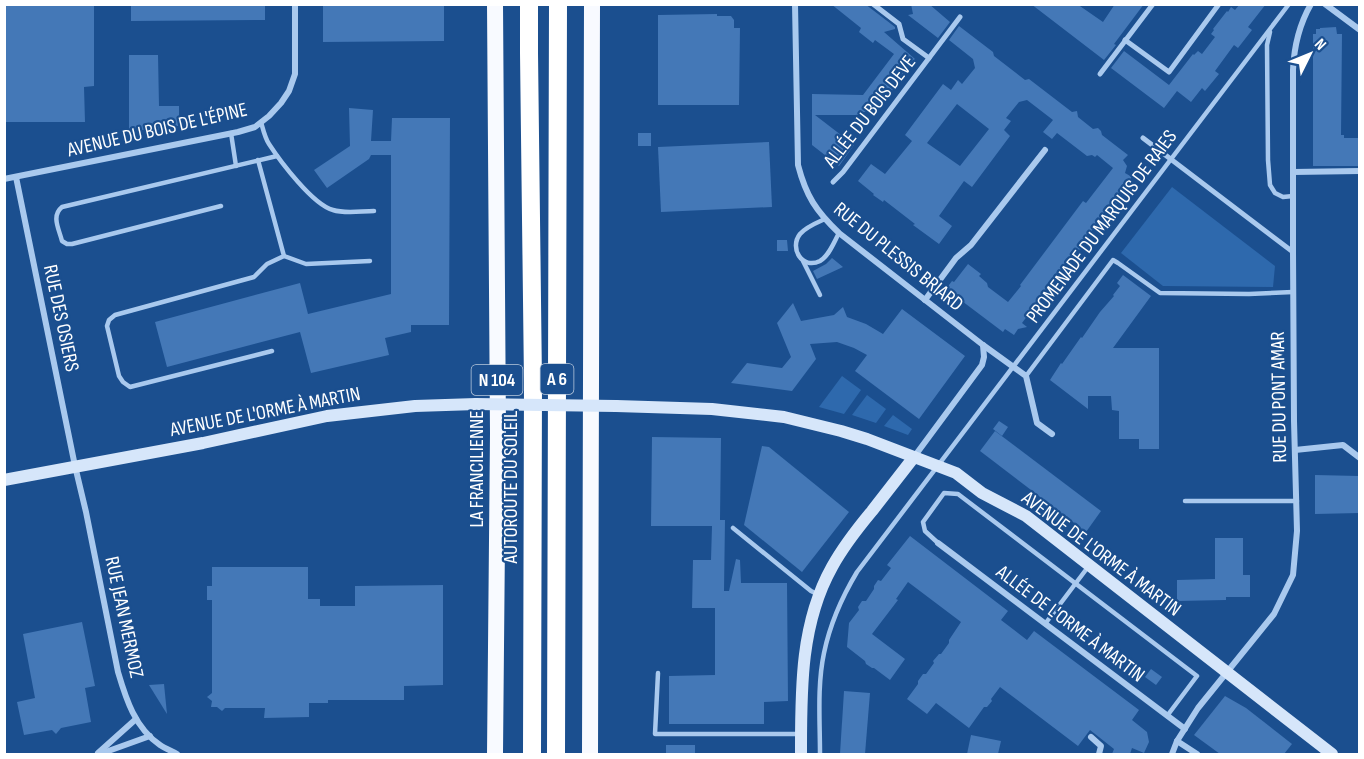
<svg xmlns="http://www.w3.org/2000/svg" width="1364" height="759" font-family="'Sofia Sans Condensed',sans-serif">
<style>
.green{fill:#2e69ad}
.building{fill:#4478b7;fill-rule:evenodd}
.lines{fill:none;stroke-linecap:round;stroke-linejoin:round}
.service{stroke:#a9c9ee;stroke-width:4.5}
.pedestrian{stroke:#a9c9ee;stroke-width:5}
.minor{stroke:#a9c9ee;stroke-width:6}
.secondary{stroke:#d6e6fa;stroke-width:12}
.trunk{stroke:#f8faff;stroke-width:16}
.motorway{stroke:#fff;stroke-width:18}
.secondary-bridge{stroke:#d6e6fa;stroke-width:12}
.labels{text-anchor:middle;stroke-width:4.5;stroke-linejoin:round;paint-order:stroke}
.shield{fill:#1b4f8f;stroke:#bbcadd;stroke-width:1.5}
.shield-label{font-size:18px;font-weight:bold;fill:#fff}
.street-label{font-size:20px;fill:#fff;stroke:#1b4f8f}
</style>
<rect width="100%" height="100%" fill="#1b4f8f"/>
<g class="green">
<polygon points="1172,187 1275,266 1273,287 1163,286 1121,253"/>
<polygon points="842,376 861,390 844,414 819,407"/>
<polygon points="867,395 886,409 876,423 852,415"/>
<polygon points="893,415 912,429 908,435 884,426"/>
</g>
<g class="building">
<polygon points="4,4 94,4 94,86 84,87 85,122 4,122"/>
<polygon points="131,4 265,4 265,20 131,21"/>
<polygon points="323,4 444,4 444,41 323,42"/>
<polygon points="831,4 865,4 895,27 895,29 884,32 915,59 883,103 878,100 869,112 858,112 858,115 815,115 854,145 839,166 812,145 812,94 863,95 894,54 875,40 873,43 859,32 861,28"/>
<polygon points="911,4 929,4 950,22 938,38 908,15 913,14"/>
<polygon points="1031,4 1077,4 1103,22 1115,4 1144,4 1114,44 1116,45 1104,60"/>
<polygon points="1240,4 1266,4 1248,27 1252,30 1238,48 1234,45 1215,71 1219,74 1205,91 1202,88 1191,102 1177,91 1164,108 1111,68 1124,51 1169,85 1193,54 1194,55 1198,51 1202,54 1215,37 1211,34 1214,30 1213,29 1227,11 1228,12 1231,7 1235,10"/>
<polygon points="717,14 717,16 731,16 734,20 734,28 740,28 739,105 658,105 658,15"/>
<path d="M959,26L993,52L994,56L1025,80L1029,79L1072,112L1077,111L1078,117L1093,129L1098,128L1101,131L1102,135L1128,155L1123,160L1127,166L1125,173L1132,177L1116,198L1117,204L1111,205L1098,221L1100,226L1094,228L1082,243V249L1077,250L1064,266V272L1059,273L1048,288V294L1043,295L1022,323L1027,327L1018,329L1014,335L1005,329L1003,332L946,289L952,281L954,282L968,264L981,274L979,276L987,283L988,287L1008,302L1021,286L1020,285L1083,201L1086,203L1113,168L1097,155L1095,157L1092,155L1087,156L1057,133L1052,139L1043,132L1053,120L1027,100L1019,102L1006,118L1011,121L1004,130L1010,136L972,187L964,181L939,216L952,226L939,244L913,225L915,224L884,200L883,202L873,195L874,194L858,181L871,164L885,174L912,141L905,135L943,84L951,90L958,80L962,84L975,68L973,59L949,40ZM957,104L989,129L960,166L927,143Z"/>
<polygon points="1336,27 1337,34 1342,34 1341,135 1344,135 1344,138 1359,138 1359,166 1313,166 1313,34 1316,34 1316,29 1320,29 1320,28"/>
<polygon points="129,55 158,55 159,106 179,106 179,126 159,126 159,130 129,130"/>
<polygon points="349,108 373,110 371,141 391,141 392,118 450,118 449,325 411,325 411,332 385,338 389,355 311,373 300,332 167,367 155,322 300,283 308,314 391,294 391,155 371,155 369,159 327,188 314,170 350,146"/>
<rect x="638" y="133" width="13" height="13"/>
<polygon points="769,142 772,207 661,212 658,147"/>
<polygon points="777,240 787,240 788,251 777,251"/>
<polygon points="832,258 843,267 817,279 813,271 826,264"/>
<polygon points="1123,275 1151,296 1113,348 1159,348 1159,449 1139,449 1139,439 1119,439 1119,411 1112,410 1111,396 1088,396 1088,409 1050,380 1061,363 1062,364 1081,337 1082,338 1100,312 1114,296 1113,295 1120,286 1117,283"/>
<polygon points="793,303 801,321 834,315 843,307 847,317 866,324 883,334 902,309 965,356 919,419 855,371 867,355 854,348 837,342 810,344 816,359 792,391 731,383 747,363 782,368 791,357 777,323"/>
<polygon points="999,421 1008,427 1002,436 993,429"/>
<polygon points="995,431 1101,511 1086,532 980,451"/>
<polygon points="652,437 721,438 720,520 725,520 724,591 729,591 736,559 740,560 741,583 787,583 788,701 764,702 764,724 669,724 669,676 715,675 715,608 692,608 693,560 711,560 712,526 651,526"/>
<polygon points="762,446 769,447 849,512 802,572 744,525"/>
<polygon points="1315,475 1359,476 1359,513 1315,514"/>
<polygon points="910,536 1008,611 1001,620 1027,640 1034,631 1139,710 1132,720 1147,732 1149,742 1144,753 1132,748 1130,754 1112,754 1114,749 1090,730 1078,746 1000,687 991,699 992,701 987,707 984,707 969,728 936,703 927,714 907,699 918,684 918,681 923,674 926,674 934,663 933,661 939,654 941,654 949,643 949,640 961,622 908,582 896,599 898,600 872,634 905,659 890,680 874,668 872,668 866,664 865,661 847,647 849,623 859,610 858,607 862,601 866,601 874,589 874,586 878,580 881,581 891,568 887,565"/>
<polygon points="1215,538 1243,538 1243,575 1250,575 1250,597 1226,597 1226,600 1177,601 1177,580 1215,579"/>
<polygon points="212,567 308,567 308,599 320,599 320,606 355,606 355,586 443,585 443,685 404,686 404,700 328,700 328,703 309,703 309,717 264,718 265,708 225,708 222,711 217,707 211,707 212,701 207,697 212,693 212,600 207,600 207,586 212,586"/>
<polygon points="82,622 95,686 85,688 91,722 61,728 56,734 52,730 24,735 17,702 35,698 23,634"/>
<polygon points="1151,669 1162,677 1156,685 1145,677"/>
<polygon points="164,684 167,714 149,685"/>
<polygon points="844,691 870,693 865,754 840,754"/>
<polygon points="1225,696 1246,708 1292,744 1284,754 1220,754 1194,735"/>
<polygon points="971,735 1001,741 998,754 967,754"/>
<rect x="666" y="745" width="29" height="9"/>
</g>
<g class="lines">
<g class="service">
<polyline points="1270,32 1267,45 1268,160 1270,185 1275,193 1283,197 1293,196"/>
<path d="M261,122C263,129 265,138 269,144C280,161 313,205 333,210C345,214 361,211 374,211"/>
<polyline points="231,133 236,166"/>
<polyline points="258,160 284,256 267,264 254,277 115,315 109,320 107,326 119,376 123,382 130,387 272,351"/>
<path d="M221,206L72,244H67L62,241C59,229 51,216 62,207L277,156"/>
<path d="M825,219C816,223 806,227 800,234C789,248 802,270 820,261C829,256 834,242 839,233"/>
<polyline points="284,256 306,264 370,261"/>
<polyline points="803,261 820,295"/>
<polyline points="1026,376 1113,260 1118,263 1160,293 1249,294 1293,292"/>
<polyline points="1185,501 1297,501"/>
<polyline points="733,528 811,591 819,595"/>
<polyline points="938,543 925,531 923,522 944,493 958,494 1197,676 1167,716"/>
<polyline points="1045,624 1088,567"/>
<polyline points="658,673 655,734 801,734"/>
<path d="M820,754C820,721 817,686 824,653C830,624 842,597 857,572L1289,4"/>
</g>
<g class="pedestrian">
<polyline points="873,4 899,24 903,39 929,58"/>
<polyline points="1125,40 1169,72 1219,4"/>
<polyline points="1100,74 1153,4"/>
<polyline points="1143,138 1293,252"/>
<polyline points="833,182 843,172 960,17"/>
</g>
<g class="minor">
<path d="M795,4L798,165C806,196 816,211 839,233L983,345L1026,376L1037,423L1052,434"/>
<polyline points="1325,4 1360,30"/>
<polyline points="1293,172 1360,171"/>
<path d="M16,177L75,466L86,512L118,672C126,699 135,728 160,745C166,749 172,751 177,754"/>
<polyline points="4,179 238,132 255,127 269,116 281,103 289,91 295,74 295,4"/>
<polyline points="925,300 956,258 971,245 1045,150"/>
<polyline points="1295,450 1343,445 1360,458"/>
<polyline points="914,457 982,365 984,357 983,345"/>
<polyline points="938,543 1185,729"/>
<polyline points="1091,737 1101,746 1099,754"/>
<polyline points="1177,741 1197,754"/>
<polyline points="98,753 136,719"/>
<polyline points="100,754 150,736"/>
<path d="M1172,754L1177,741L1198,708L1274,614L1293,575L1297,531L1294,421L1293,252V70C1294,46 1299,25 1311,4"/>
</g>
<g class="secondary">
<polyline points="616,406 712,409 784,417 841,431 867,439 956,473 982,493 1026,516 1332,754"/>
<polyline points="4,480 203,443 327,416 415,406 476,404"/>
<path d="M801,754C801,691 800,624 832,567C843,547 857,529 872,511C886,493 900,475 914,457"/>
</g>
<g class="trunk">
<polyline points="495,754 498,433 495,4"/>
<polyline points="590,754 592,4"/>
</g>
<g class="motorway">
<polyline points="529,4 529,53 533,382 532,754"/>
<polyline points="556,754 558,4"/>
</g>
<polyline class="secondary-bridge" points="476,404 616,406"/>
</g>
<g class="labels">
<g class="shield">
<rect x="540.5" y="364" width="33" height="30" rx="4.5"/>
<rect x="471.5" y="365" width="51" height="30" rx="4.5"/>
</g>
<g class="shield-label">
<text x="557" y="385">A 6</text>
<text x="497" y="386">N 104</text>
</g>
<g class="street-label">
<text transform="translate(869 111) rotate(-52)" y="7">ALLÉE DU BOIS DEVE</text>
<text transform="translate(157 129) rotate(-13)" y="7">AVENUE DU BOIS DE L'ÉPINE</text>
<text transform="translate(1101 226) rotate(-53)" y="7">PROMENADE DU MARQUIS DE RAIES</text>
<text transform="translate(899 256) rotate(39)" y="7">RUE DU PLESSIS BRIARD</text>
<text transform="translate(62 318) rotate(78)" y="7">RUE DES OSIERS</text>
<text transform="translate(1278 397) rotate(-91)" y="7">RUE DU PONT AMAR</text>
<text transform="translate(265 411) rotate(-11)" y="7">AVENUE DE L'ORME À MARTIN</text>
<text transform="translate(476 469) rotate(-90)" y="7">LA FRANCILIENNE</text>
<text transform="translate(510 487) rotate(-90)" y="7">AUTOROUTE DU SOLEIL</text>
<text transform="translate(1102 553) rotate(37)" y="7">AVENUE DE L'ORME À MARTIN</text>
<text transform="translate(125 617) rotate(78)" y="7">RUE JEAN MERMOZ</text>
<text transform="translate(1071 623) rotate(37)" y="7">ALLÉE DE L'ORME À MARTIN</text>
</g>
</g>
<rect width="1364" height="759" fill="none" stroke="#ffffff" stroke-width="12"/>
<g transform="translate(1310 54) rotate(47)" stroke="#1b4f8f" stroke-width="4.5" paint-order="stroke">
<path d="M0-4.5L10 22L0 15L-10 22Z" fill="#ffffff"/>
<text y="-9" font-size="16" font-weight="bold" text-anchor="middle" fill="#ffffff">N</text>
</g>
</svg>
